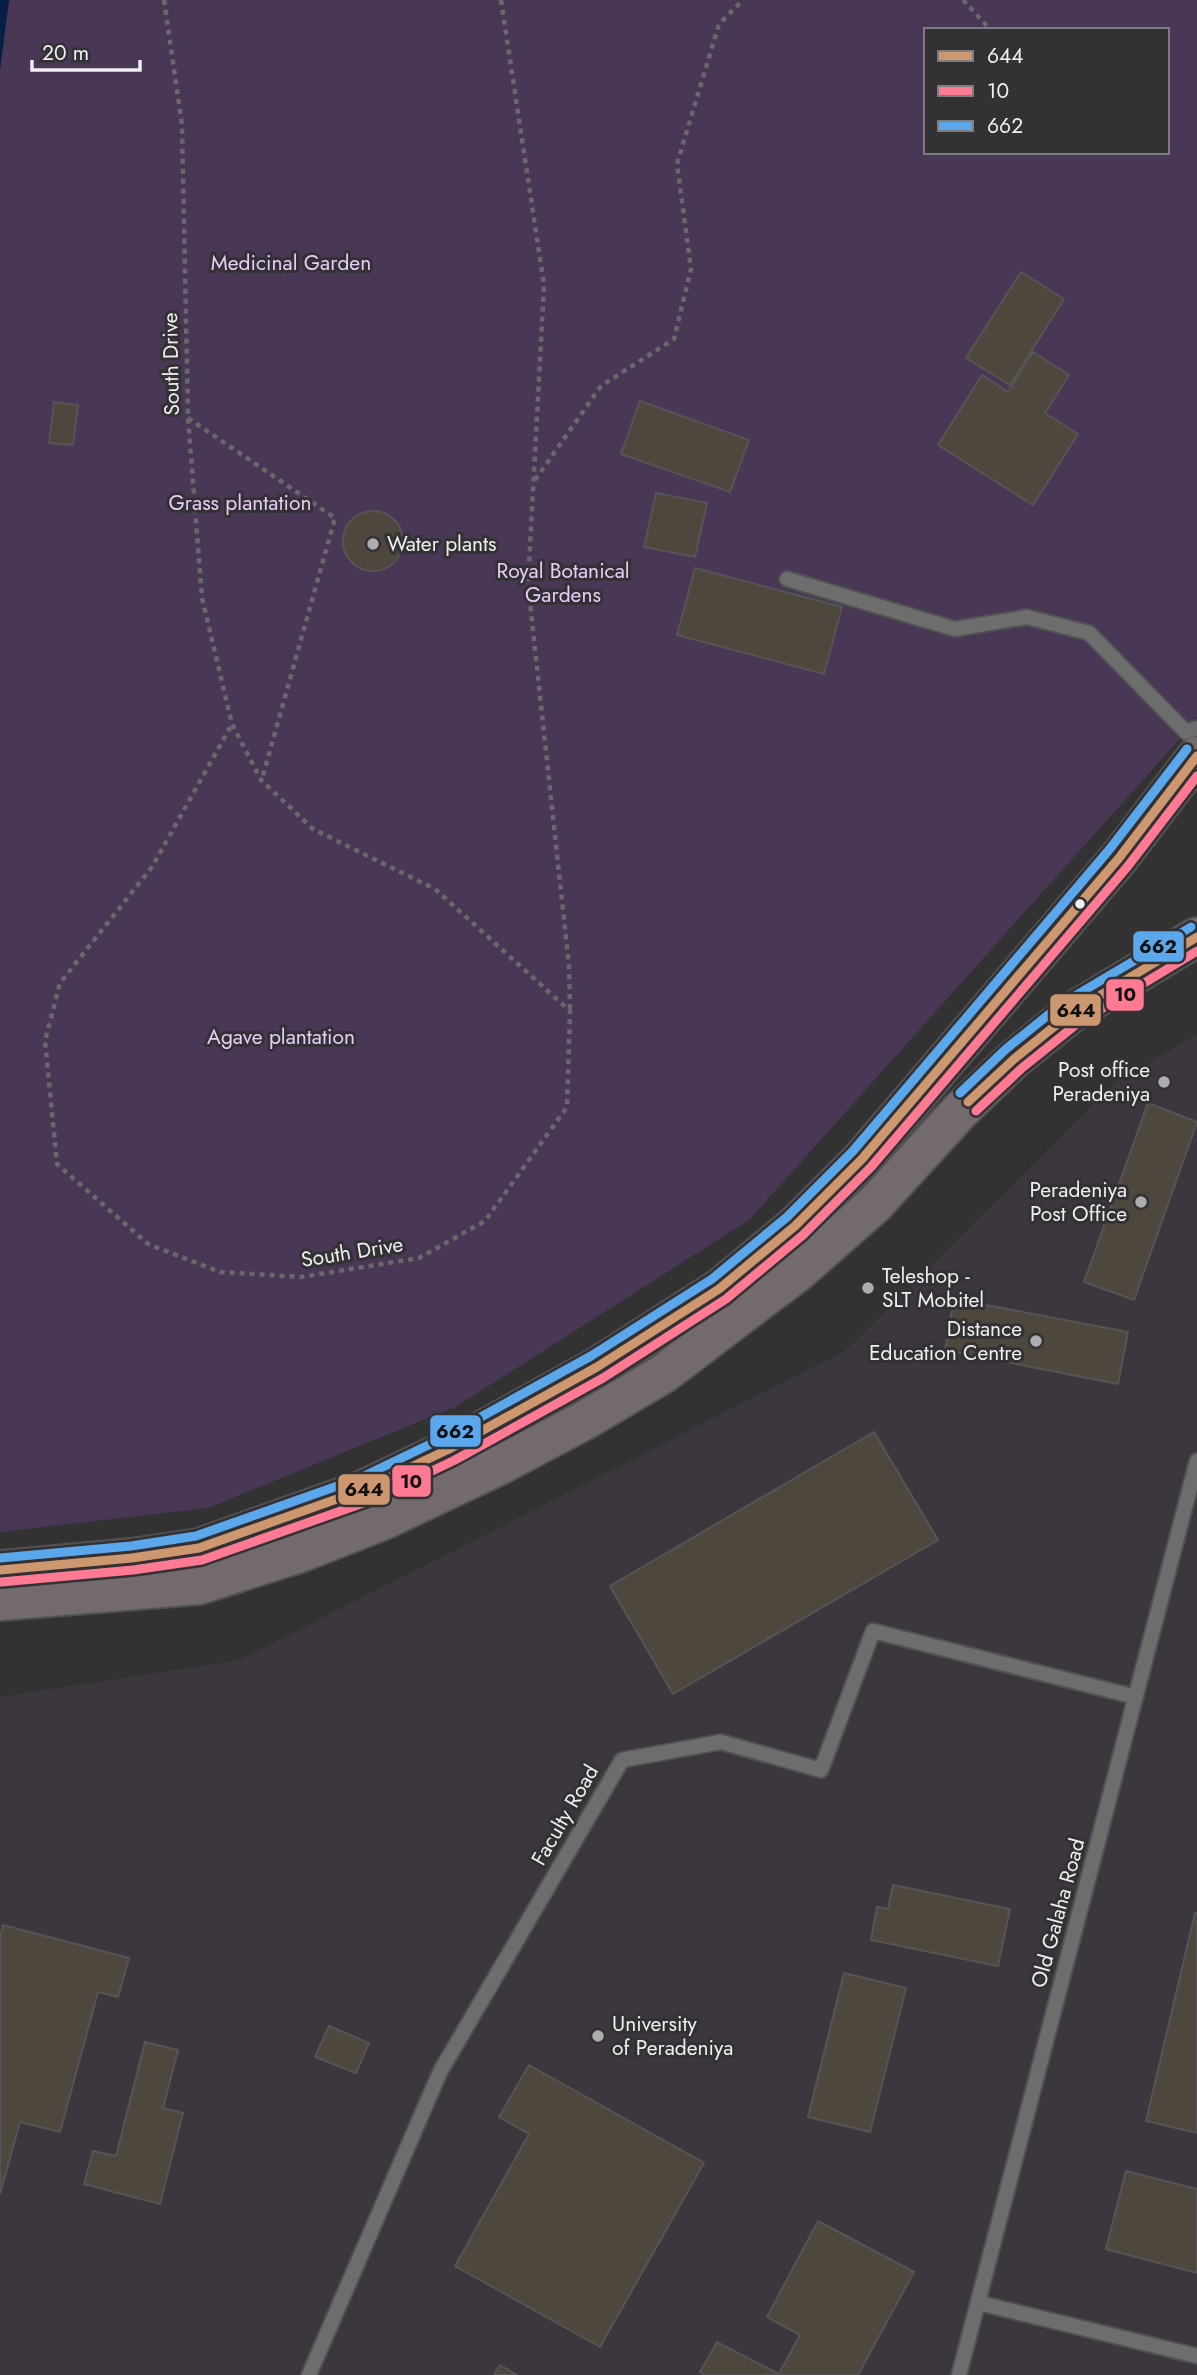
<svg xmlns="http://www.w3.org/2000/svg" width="1197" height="2375" font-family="Jost,sans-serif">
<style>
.built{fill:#3c373f}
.green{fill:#493756;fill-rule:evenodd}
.water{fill:#071f45}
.building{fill:#4d473d;stroke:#565555;stroke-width:2}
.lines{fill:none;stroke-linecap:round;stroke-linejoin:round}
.service-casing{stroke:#525152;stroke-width:18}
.trunk-casing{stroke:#525152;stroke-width:42}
.path{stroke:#6a696a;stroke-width:4.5;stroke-dasharray:5 5;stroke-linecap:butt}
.service{stroke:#6e6d6e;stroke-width:14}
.trunk{stroke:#726a6c;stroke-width:38}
.bus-1-casing{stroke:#333134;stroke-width:14}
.bus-2-casing{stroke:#333134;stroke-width:14}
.bus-3-casing{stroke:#333134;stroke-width:14}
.bus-1{stroke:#cd976f;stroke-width:9}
.bus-2{stroke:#fe7a93;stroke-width:9}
.bus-3{stroke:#5aa8eb;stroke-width:9}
.poi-dot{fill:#adacae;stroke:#333134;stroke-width:2.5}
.bus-dot{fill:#efeef0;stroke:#333134;stroke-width:2.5}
.labels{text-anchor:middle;stroke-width:6;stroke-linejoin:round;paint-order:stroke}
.park-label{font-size:21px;fill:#e6ccfb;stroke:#333134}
.street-label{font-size:21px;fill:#efeef0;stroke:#333134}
.poi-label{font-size:21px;fill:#efeef0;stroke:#333134;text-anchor:start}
.line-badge{stroke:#333134;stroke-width:2.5}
.pale-badge-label{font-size:19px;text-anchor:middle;font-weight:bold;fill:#111}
</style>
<rect width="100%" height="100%" fill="#333233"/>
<polygon class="built" points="1197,1034 1197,2375 0,2375 0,1697 240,1660 845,1351 1115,1083"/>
<path class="green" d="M9,0H1197V717L1186,732L749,1220L457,1406L208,1508L0,1532V70ZM926,30H1167V152H926Z"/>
<polygon class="water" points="0,0 9,0 0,70"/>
<g class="building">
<polygon points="1021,272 1064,299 1010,385 966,358"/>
<polygon points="1033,352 1069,375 1045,413 1078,434 1033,505 938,445 982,375 1008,392"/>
<polygon points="640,401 749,440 730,492 621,454"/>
<polygon points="54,402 78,405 73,445 49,443"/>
<polygon points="656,493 707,503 695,557 644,547"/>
<circle cx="373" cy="541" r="30"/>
<polygon points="695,568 842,607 824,674 677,635"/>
<polygon points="1148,1103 1197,1122 1134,1300 1084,1282"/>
<polygon points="954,1299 1128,1332 1118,1384 945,1350"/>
<polygon points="874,1432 938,1540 673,1694 610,1586"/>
<polygon points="893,1885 1010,1909 998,1966 871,1940 877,1907 888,1909"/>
<polygon points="1195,1913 1197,1913 1197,2133 1146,2121"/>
<polygon points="3,1925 129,1958 118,1997 98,1992 60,2132 20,2122 0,2194 0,1937"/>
<polygon points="844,1973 906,1988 870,2132 808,2117"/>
<polygon points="329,2026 369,2043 356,2073 315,2057"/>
<polygon points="145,2042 178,2050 163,2108 183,2113 160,2204 84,2184 93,2151 116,2156"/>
<polygon points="529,2065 704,2163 600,2347 455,2266 529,2134 499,2117"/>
<polygon points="1126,2171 1197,2189 1197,2273 1106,2249"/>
<polygon points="818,2221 914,2272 858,2375 705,2375 700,2372 717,2342 779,2374 800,2335 767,2317"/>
<polygon points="500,2365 517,2375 494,2375"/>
</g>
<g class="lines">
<g class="service-casing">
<g id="service">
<polyline points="787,579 955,629 1027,617 1089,633 1186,732 1197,728"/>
<polyline points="979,2303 1197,2356"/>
<polyline points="309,2375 440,2072 622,1760 721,1742 821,1770 873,1631 1136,1697"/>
<polyline points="959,2375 1197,1461"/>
</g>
</g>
<g class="trunk-casing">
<g id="trunk">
<polyline points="0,1570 132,1558 199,1548 365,1489 449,1449 597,1367 719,1289 795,1226 862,1159 1119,858 1197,756"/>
<polyline points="0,1601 199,1585 300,1553 384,1520 504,1463 587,1419 663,1374 799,1271 875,1204 959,1112 1014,1059 1071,1013 1197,937"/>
</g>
</g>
<g class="path">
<polyline points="164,0 182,125 188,418 202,598 232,724 261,780 313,829 435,889 570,1011 567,1107 485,1221 419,1258 301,1277 220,1272 148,1244 57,1164 45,1041 60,983 152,867 232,724"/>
<polyline points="501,0 544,285 528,584 569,966 570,1010"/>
<polyline points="963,0 987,26"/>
<polyline points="188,418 335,518 262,779"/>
<polyline points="535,480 601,386 674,339 691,269 677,164 719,24 743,0"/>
</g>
<use href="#service" class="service"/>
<use href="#trunk" class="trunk"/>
<g class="bus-1-casing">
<g id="bus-1">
<polyline points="968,1102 1014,1059 1071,1013 1197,937"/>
<polyline points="0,1570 132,1558 199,1548 365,1489 449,1449 597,1367 719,1289 795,1226 862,1159 1119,858 1197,756"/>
</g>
</g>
<g class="bus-2-casing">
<g id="bus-2">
<polyline points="976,1111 1022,1068 1078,1023 1197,951"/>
<polyline points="1,1582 133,1570 202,1560 369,1501 455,1460 603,1378 726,1299 803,1235 871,1167 1128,866 1197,776"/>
</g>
</g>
<g class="bus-3-casing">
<g id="bus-3">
<polyline points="960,1093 1006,1049 1063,1003 1191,927"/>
<polyline points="0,1558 131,1546 196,1536 360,1478 443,1438 591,1356 712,1279 787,1217 853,1151 1109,850 1187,749"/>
</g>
</g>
<use href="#bus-1" class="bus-1"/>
<use href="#bus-2" class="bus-2"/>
<use href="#bus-3" class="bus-3"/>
</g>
<g class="poi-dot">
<circle cx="373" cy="544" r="7"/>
<circle cx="1164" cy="1082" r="7"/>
<circle cx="1141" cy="1202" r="7"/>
<circle cx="868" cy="1288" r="7"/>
<circle cx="1036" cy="1341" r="7"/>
<circle cx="598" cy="2036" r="7"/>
</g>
<circle class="bus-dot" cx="1080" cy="904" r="6"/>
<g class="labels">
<g class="park-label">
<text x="291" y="270">Medicinal Garden</text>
<text x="240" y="510">Grass plantation</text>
<text x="563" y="578">Royal Botanical<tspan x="563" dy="24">Gardens</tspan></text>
<text x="281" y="1044">Agave plantation</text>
</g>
<g class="street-label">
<text transform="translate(171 364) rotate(-91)" y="7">South Drive</text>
<text transform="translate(352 1252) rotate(-9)" y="7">South Drive</text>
<text transform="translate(565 1815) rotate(-60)" y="7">Faculty Road</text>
<text transform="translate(1058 1913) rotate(-75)" y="7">Old Galaha Road</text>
</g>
<g class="poi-label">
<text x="387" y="551">Water plants</text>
<text x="1150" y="1077" text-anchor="end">Post office<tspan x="1150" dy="24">Peradeniya</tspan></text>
<text x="1127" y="1197" text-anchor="end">Peradeniya<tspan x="1127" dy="24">Post Office</tspan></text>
<text x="882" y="1283">Teleshop -<tspan x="882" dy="24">SLT Mobitel</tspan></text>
<text x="1022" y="1336" text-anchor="end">Distance<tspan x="1022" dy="24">Education Centre</tspan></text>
<text x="612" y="2031">University<tspan x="612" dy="24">of Peradeniya</tspan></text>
</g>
</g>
<g class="line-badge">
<rect x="1132" y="930" width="53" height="33" rx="7" fill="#5aa8eb"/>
<rect x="1105" y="978" width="40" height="34" rx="7" fill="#fe7a93"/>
<rect x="1049" y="993" width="53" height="34" rx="7" fill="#cd976f"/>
<rect x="429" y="1414" width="53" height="34" rx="7" fill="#5aa8eb"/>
<rect x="391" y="1464" width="41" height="34" rx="7" fill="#fe7a93"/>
<rect x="337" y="1473" width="54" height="33" rx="7" fill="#cd976f"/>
</g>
<g class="pale-badge-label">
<text x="1158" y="953">662</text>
<text x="1125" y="1001">10</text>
<text x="1076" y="1017">644</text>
<text x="455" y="1438">662</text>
<text x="411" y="1488">10</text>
<text x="364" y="1496">644</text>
</g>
<rect x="924" y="28" width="245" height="126" fill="#333134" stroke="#7e7d7f" stroke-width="2"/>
<rect x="938" y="51" width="35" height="10" fill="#cd976f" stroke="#7e7d7f" stroke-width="2"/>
<text x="987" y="63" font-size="21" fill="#efeef0">644</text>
<rect x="938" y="86" width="35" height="10" fill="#fe7a93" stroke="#7e7d7f" stroke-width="2"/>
<text x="987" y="98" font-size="21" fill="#efeef0">10</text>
<rect x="938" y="121" width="35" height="10" fill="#5aa8eb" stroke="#7e7d7f" stroke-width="2"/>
<text x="987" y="133" font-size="21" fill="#efeef0">662</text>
<path d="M32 60v10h108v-10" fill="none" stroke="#efeef0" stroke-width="3.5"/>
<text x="42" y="60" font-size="21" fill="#efeef0" stroke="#333134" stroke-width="5" paint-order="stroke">20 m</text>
</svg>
